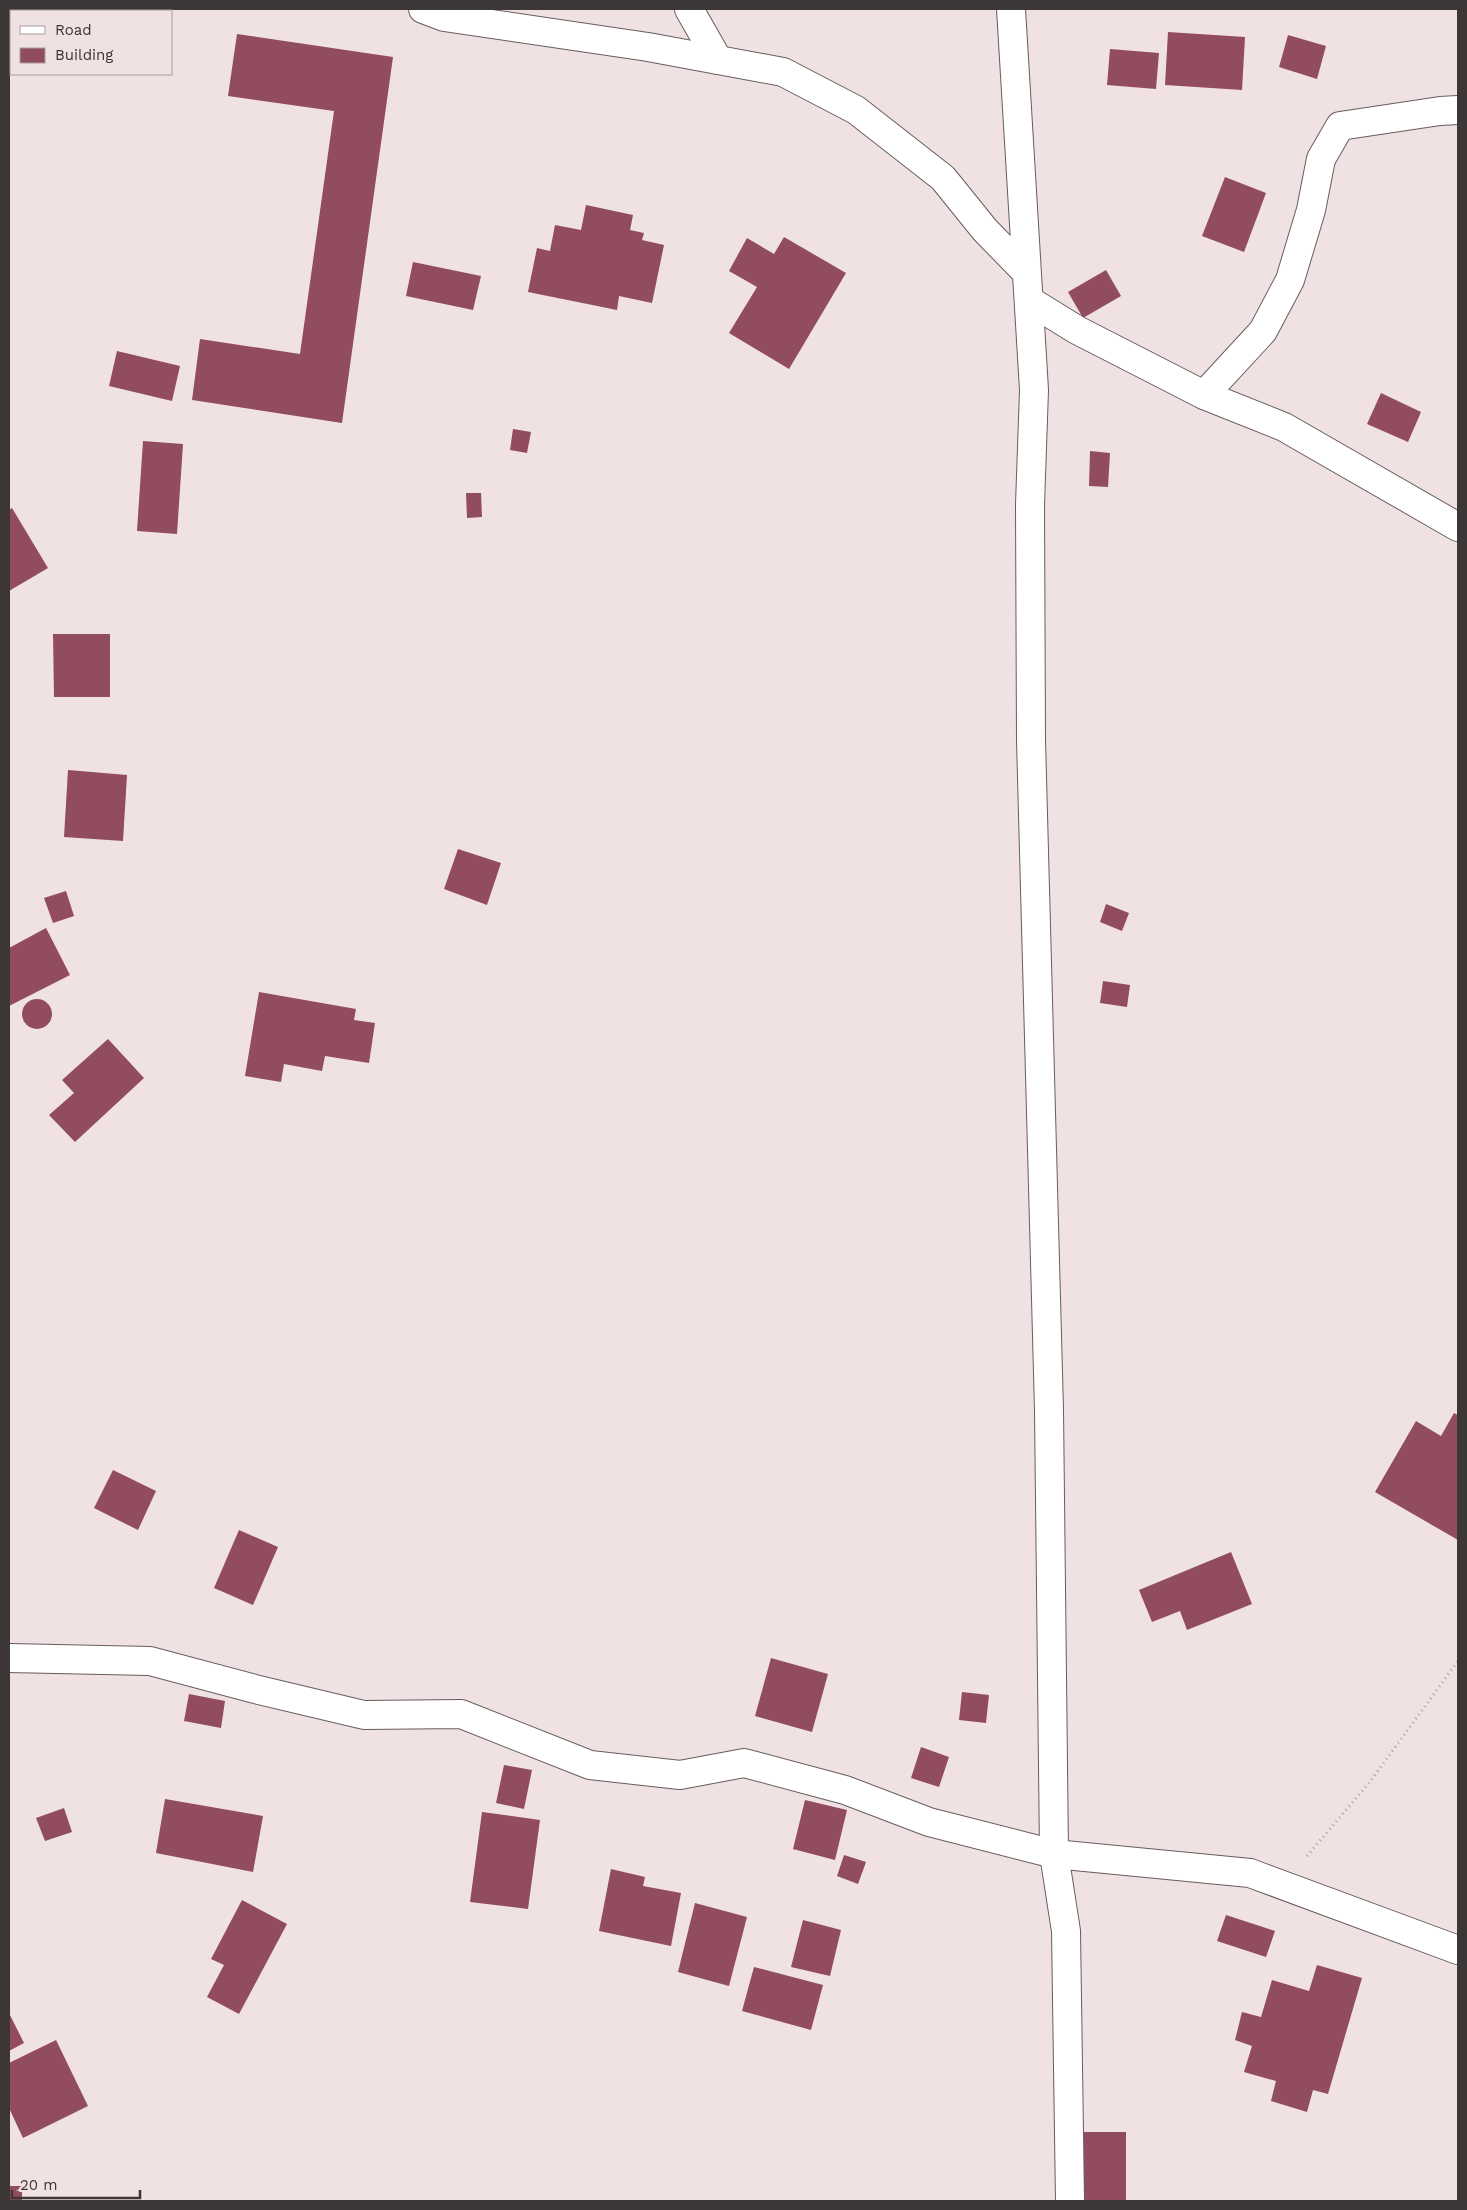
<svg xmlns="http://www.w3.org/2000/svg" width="1467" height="2210" font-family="'Work Sans',sans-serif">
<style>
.building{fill:#914c5d}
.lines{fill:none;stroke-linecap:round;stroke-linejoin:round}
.street-casing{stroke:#695c5f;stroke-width:30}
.path{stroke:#aea2a4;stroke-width:3;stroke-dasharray:1 4;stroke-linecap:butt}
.street{stroke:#fff;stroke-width:28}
</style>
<rect width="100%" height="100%" fill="#f0e1e3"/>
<g class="building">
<polygon points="1168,32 1245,37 1242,90 1165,85"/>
<polygon points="237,34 393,57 342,423 192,400 200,339 300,354 334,111 228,96"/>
<polygon points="1288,35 1326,46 1317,79 1279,67"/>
<polygon points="1110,49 1159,53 1156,89 1107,85"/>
<polygon points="1225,177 1266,193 1244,252 1202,236"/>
<polygon points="586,205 633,215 630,230 644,233 642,240 664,245 652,303 619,296 617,310 528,292 537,248 550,251 555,225 581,230"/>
<polygon points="784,237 846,273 789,369 729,333 757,287 729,271 747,238 774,254"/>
<polygon points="413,262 481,276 473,310 406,296"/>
<polygon points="1106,270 1121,296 1083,318 1068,292"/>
<polygon points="117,351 180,366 172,401 109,386"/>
<polygon points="1381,393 1421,412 1408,442 1367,424"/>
<polygon points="513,429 531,432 527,453 510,450"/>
<polygon points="143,441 183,444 177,534 137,531"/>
<polygon points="1090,451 1110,453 1108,487 1089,486"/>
<polygon points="466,493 481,493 482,517 467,518"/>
<polygon points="12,508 48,568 9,591 9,510"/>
<polygon points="53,634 110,634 110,697 54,697"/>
<polygon points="68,770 127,775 123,841 64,837"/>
<polygon points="458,849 501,863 487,905 444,889"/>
<polygon points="66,891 74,916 53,923 44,898"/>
<polygon points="1106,904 1129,913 1122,931 1100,922"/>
<polygon points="46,928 70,975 9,1006 9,948"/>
<polygon points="1103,981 1130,985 1127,1007 1100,1003"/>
<polygon points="259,992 356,1009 354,1020 375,1023 369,1063 325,1056 322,1071 284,1064 281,1082 245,1076"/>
<circle cx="37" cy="1014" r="15"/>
<polygon points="108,1039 144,1078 75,1142 49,1115 74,1093 62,1080"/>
<polygon points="1454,1413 1458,1415 1458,1540 1375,1492 1416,1421 1441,1436"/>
<polygon points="113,1470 156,1491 138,1530 94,1508"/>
<polygon points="239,1530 278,1547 253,1605 214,1588"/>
<polygon points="1231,1552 1252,1604 1187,1630 1180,1611 1152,1622 1139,1590"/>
<polygon points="771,1658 828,1674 812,1732 755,1716"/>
<polygon points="962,1692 989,1695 986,1723 959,1720"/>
<polygon points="189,1694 225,1701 221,1728 184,1721"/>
<polygon points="921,1747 949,1757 939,1787 911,1778"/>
<polygon points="504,1765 532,1770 524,1809 496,1803"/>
<polygon points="165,1799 263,1816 253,1872 156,1853"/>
<polygon points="805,1800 847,1810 835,1860 793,1849"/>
<polygon points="64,1808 72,1832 45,1841 36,1818"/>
<polygon points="482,1812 540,1820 528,1909 470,1902"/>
<polygon points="844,1855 866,1862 858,1884 837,1876"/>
<polygon points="611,1869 645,1877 643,1886 681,1893 671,1946 599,1931"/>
<polygon points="242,1900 287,1924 239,2014 207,1997 224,1965 211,1959"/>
<polygon points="695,1903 747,1917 729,1986 678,1972"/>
<polygon points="1226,1915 1275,1931 1266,1957 1217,1941"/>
<polygon points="803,1920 841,1930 830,1976 791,1967"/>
<polygon points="1317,1965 1362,1978 1328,2094 1313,2090 1307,2112 1271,2101 1276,2081 1244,2072 1252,2046 1235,2040 1242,2012 1261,2017 1272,1980 1309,1991"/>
<polygon points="754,1967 823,1985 811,2030 742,2011"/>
<polygon points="9,2013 24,2043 9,2051"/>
<polygon points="56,2040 88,2106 23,2138 9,2108 9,2063"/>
<polygon points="1079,2132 1126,2132 1126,2201 1080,2201"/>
<rect x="9" y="2186" width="13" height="15"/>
</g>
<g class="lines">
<g class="street-casing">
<g id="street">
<polyline points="423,9 444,17 648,47 783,72 856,110 943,178 985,230 1026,272"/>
<polyline points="689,9 718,60"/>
<polyline points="1011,9 1034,390 1030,505 1031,740 1049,1410 1054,1854 1066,1931 1070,2201"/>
<polyline points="1030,301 1077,330 1204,395 1284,427 1458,527"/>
<polyline points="1204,395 1263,331 1290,280 1311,210 1321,159 1340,126 1440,111 1458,110"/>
<polyline points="9,1658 150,1661 255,1689 364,1715 461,1714 590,1765 680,1775 744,1763 845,1790 929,1822 1054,1854 1250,1873 1458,1950"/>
</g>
</g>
<polyline class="path" points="1307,1856 1369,1783 1458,1661"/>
<use href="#street" class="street"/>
</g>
<rect width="1467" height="2210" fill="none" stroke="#3c3637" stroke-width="20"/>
<rect x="10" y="10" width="162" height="65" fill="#f0e1e3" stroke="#a89d9e"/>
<rect x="20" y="26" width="25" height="8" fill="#ffffff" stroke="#a89d9e"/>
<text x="55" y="35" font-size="15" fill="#3c3637">Road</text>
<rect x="20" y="48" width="25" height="15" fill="#914c5d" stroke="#a89d9e"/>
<text x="55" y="60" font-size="15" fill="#3c3637">Building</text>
<path d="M12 2190v8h128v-8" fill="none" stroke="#3c3637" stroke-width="2.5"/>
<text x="20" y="2190" font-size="15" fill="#3c3637" stroke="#f0e1e3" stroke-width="4" paint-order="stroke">20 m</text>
</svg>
